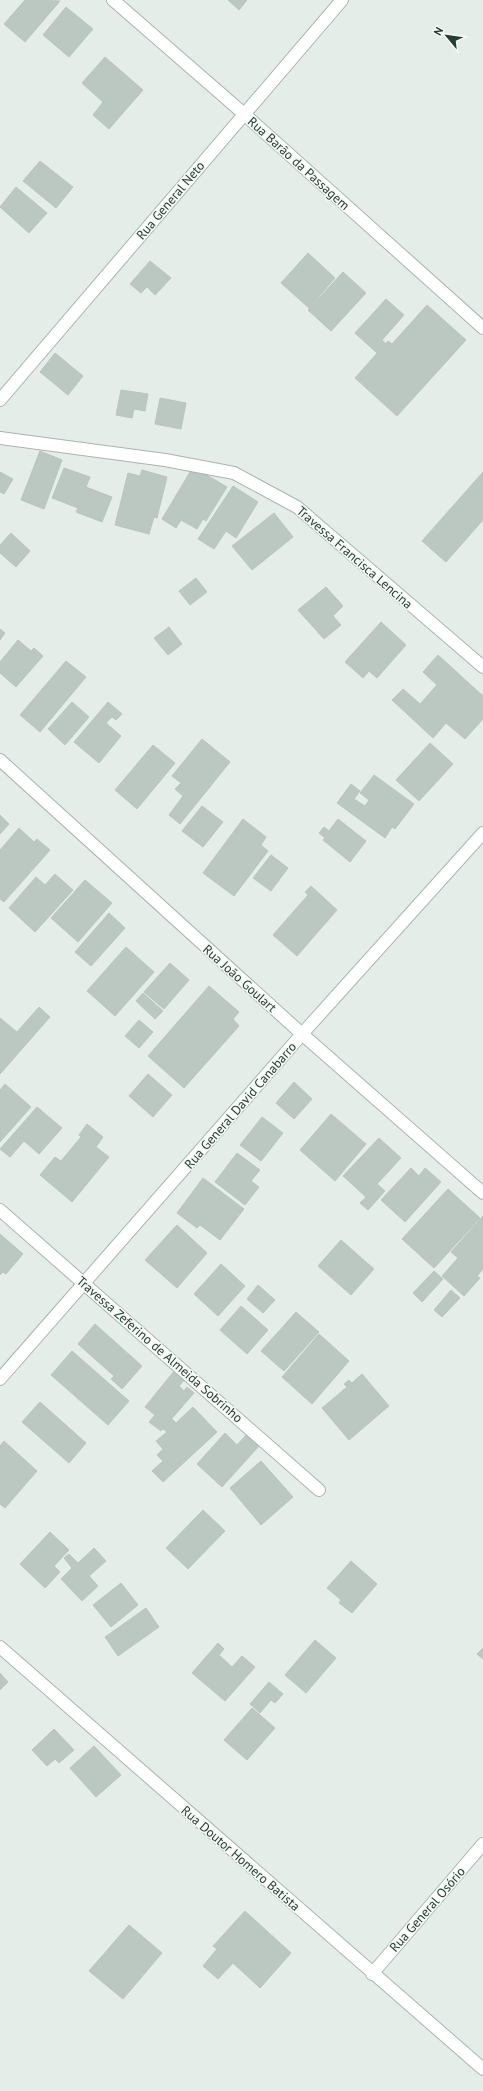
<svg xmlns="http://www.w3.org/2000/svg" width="483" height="2091" font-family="'PT Sans',sans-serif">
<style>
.building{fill:#bac8c1;stroke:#b8c6be}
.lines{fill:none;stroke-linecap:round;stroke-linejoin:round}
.minor-casing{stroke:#a8b5ae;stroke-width:14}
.minor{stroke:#fff;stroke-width:12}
.labels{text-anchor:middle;stroke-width:3;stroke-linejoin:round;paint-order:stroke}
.street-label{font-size:13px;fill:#263d34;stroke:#f5faf7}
</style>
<rect width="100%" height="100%" fill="#e5ede8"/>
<g class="building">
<polygon points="25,0 60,1 25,42 4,24"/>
<polygon points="228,0 247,0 239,10"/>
<polygon points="66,7 93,29 69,57 43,35"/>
<polygon points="105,57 143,90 109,129 93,115 103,102 82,83"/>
<polygon points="40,161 73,187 56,208 23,181"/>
<polygon points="16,187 47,213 29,233 0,207"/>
<polygon points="308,253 335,278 309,308 281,283"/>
<polygon points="150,261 171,278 155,295 147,287 141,293 130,284"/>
<polygon points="343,272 366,293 331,331 308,310"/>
<polygon points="386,299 404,315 382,340 386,344 378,354 355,333"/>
<polygon points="427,305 466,340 397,416 355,378 388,341 392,344"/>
<polygon points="55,353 83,376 68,395 40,372"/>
<polygon points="121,390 148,394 145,411 134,409 132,418 116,415"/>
<polygon points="160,398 186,403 181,429 155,424"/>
<polygon points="40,451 62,460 44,509 21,500"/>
<polygon points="193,467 227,487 206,521 203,519 197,529 181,520 176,528 162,519"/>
<polygon points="64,468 90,477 86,487 112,497 102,522 76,512 78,508 52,498"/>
<polygon points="142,470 167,477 157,518 154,517 149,534 115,525 128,473 140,476"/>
<polygon points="0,472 13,479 4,494 0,492"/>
<polygon points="483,472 483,520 446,562 422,541"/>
<polygon points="233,486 258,502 236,538 226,531 214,549 198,539"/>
<polygon points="274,513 293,537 252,570 232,546"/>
<polygon points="11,533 30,551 16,567 0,553 0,545"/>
<polygon points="196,578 207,592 190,605 179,591"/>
<polygon points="326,587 343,606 333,616 341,625 324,639 298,610"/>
<polygon points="381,622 406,645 377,678 369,671 363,678 345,662"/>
<polygon points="169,627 182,644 168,655 154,638"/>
<polygon points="0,629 5,633 0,640"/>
<polygon points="18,640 31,651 34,648 43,656 16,687 0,673 0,662"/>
<polygon points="438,655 483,696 483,719 465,739 446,723 433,738 392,700 403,689 420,704 437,685 423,672"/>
<polygon points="66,661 86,677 40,732 20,715"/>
<polygon points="72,702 89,717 65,745 48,729"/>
<polygon points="108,702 122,714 116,720 112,717 106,723 121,736 99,763 74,742"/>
<polygon points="202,739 230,762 180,824 169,815 183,796 175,789 181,783 172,776"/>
<polygon points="430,743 453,764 419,801 396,780"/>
<polygon points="153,745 175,763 137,809 115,790"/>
<polygon points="374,775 414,804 395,829 392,827 385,838 337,803 351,784 360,791 354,799 365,806 369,800 360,793"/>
<polygon points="202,806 223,822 203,847 182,831"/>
<polygon points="0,815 9,824 0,834"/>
<polygon points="243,819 266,837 261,845 268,851 234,896 203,873"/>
<polygon points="338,819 366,841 350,862 323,840 325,838 319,833 324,827 329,831"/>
<polygon points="19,828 34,842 37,839 50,850 4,902 0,899 0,850"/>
<polygon points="271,855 288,868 271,891 253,878"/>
<polygon points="55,874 73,890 35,932 9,908 36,877 45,885"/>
<polygon points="85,880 112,903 78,942 51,918"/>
<polygon points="311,886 337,910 297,956 273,935 308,895 305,892"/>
<polygon points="109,913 125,928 91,966 75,952"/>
<polygon points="126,947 154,972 115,1016 87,991"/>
<polygon points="170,963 189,980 164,1009 144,992"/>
<polygon points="209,986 239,1012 233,1019 239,1026 184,1088 148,1056"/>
<polygon points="143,993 163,1011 155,1019 136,1001"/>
<polygon points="39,1007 50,1017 0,1074 0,1018 17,1032"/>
<polygon points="139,1020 153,1032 139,1048 125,1036"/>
<polygon points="148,1074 172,1095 153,1117 129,1096"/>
<polygon points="294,1082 312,1099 294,1119 276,1103"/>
<polygon points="5,1084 31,1107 0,1142 0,1090"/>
<polygon points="37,1107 62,1128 39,1154 24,1141 10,1157 0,1149"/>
<polygon points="331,1114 366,1144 335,1181 300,1150"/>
<polygon points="262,1117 283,1133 261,1161 240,1145"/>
<polygon points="87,1124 103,1137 96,1147 109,1157 72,1202 40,1175 55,1157 61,1161 81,1137 79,1135"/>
<polygon points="379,1138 401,1158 377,1184 385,1191 368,1210 360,1203 366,1197 343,1176"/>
<polygon points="237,1153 260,1170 251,1181 259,1187 245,1205 215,1182"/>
<polygon points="411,1168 419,1176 425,1168 441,1182 405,1222 381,1200"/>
<polygon points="203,1178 244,1209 220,1240 200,1225 197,1228 177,1213"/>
<polygon points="448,1189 480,1218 434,1268 402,1239"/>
<polygon points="483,1216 483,1269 477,1276 480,1278 464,1296 442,1276 458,1258 451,1252"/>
<polygon points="177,1225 207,1253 177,1288 145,1260"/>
<polygon points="0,1234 23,1254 6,1274 3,1272 0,1275"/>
<polygon points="341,1240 374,1269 351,1295 318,1266"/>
<polygon points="221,1264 245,1286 218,1316 194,1294"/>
<polygon points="434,1271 443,1279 422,1302 413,1293"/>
<polygon points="258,1285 275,1300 263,1313 247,1299"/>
<polygon points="451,1290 460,1298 442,1317 434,1310"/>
<polygon points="241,1306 268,1330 247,1354 220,1330"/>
<polygon points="296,1312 319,1332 284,1371 261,1351"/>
<polygon points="95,1324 142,1366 122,1389 111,1379 114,1376 78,1344"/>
<polygon points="319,1334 349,1361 312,1404 282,1377"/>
<polygon points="72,1351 129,1401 108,1425 51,1375"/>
<polygon points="175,1370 185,1379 179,1386 184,1391 187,1387 194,1393 161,1431 149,1422 155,1415 145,1407"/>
<polygon points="362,1374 389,1406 349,1440 322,1408 347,1387 344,1384 349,1380 352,1383"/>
<polygon points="40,1402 86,1443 69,1463 22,1422"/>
<polygon points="193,1407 217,1432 163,1482 152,1471 163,1461 157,1455 163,1449 156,1441 167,1432 162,1428 172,1419 176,1423"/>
<polygon points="225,1433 237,1445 247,1434 259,1446 222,1487 197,1464"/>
<polygon points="4,1441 37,1471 5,1508 0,1504 0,1446"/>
<polygon points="261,1461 293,1497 261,1525 230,1488"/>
<polygon points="203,1510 225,1531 188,1569 166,1548"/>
<polygon points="50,1532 69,1550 54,1566 60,1572 45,1588 20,1564"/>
<polygon points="94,1548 106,1561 89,1576 98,1586 82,1601 61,1579 72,1568 64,1558 69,1554 78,1563"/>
<polygon points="351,1561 377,1584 352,1613 339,1603 341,1600 327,1588"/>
<polygon points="121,1583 138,1605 111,1627 93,1605"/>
<polygon points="146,1608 159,1627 118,1656 105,1637"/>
<polygon points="315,1640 336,1658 306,1693 285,1675"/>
<polygon points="218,1643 224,1649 219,1655 232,1667 242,1656 255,1667 225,1701 192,1673"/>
<polygon points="483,1648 483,1659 477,1654"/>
<polygon points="0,1673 8,1682 0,1690"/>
<polygon points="269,1682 283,1694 275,1703 271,1700 260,1713 250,1704"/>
<polygon points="252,1708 275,1728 247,1760 224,1740"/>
<polygon points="54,1729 74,1750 59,1763 55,1759 47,1766 32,1750"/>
<polygon points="94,1746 121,1775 96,1797 70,1768"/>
<polygon points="245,1911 291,1953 260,1988 233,1963 218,1979 203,1966 217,1949 213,1946"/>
<polygon points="129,1925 162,1953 123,1999 89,1971"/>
</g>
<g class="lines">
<g class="minor-casing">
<g id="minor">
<polyline points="113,0 243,113 483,328"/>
<polyline points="0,400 342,0"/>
<polyline points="0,438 165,460 234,473 297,507 483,667"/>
<polyline points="0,760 302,1034 483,1193"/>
<polyline points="0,1210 319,1490"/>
<polyline points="0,1379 302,1034 483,833"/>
<polyline points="0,1647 483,2069"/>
<polyline points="372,1974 483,1844"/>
</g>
</g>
<use href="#minor" class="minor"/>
</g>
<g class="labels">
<g class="street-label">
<text transform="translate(299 163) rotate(42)" y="5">Rua Barão da Passagem</text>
<text transform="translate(170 200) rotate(-50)" y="5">Rua General Neto</text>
<text transform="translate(355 557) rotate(41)" y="5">Travessa Francisca Lencina</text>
<text transform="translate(240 978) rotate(42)" y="5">Rua João Goulart</text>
<text transform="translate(240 1105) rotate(-49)" y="5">Rua General David Canabarro</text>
<text transform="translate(160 1349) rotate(41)" y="5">Travessa Zeferino de Almeida Sobrinho</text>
<text transform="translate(241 1858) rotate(41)" y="5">Rua Doutor Homero Batista</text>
<text transform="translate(427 1909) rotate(-49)" y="5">Rua General Osório</text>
</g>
</g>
<g transform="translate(447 36) rotate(299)" stroke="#f5faf7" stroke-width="3" paint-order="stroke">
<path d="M0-3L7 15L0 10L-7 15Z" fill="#263d34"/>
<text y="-6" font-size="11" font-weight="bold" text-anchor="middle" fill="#263d34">N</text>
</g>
</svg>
